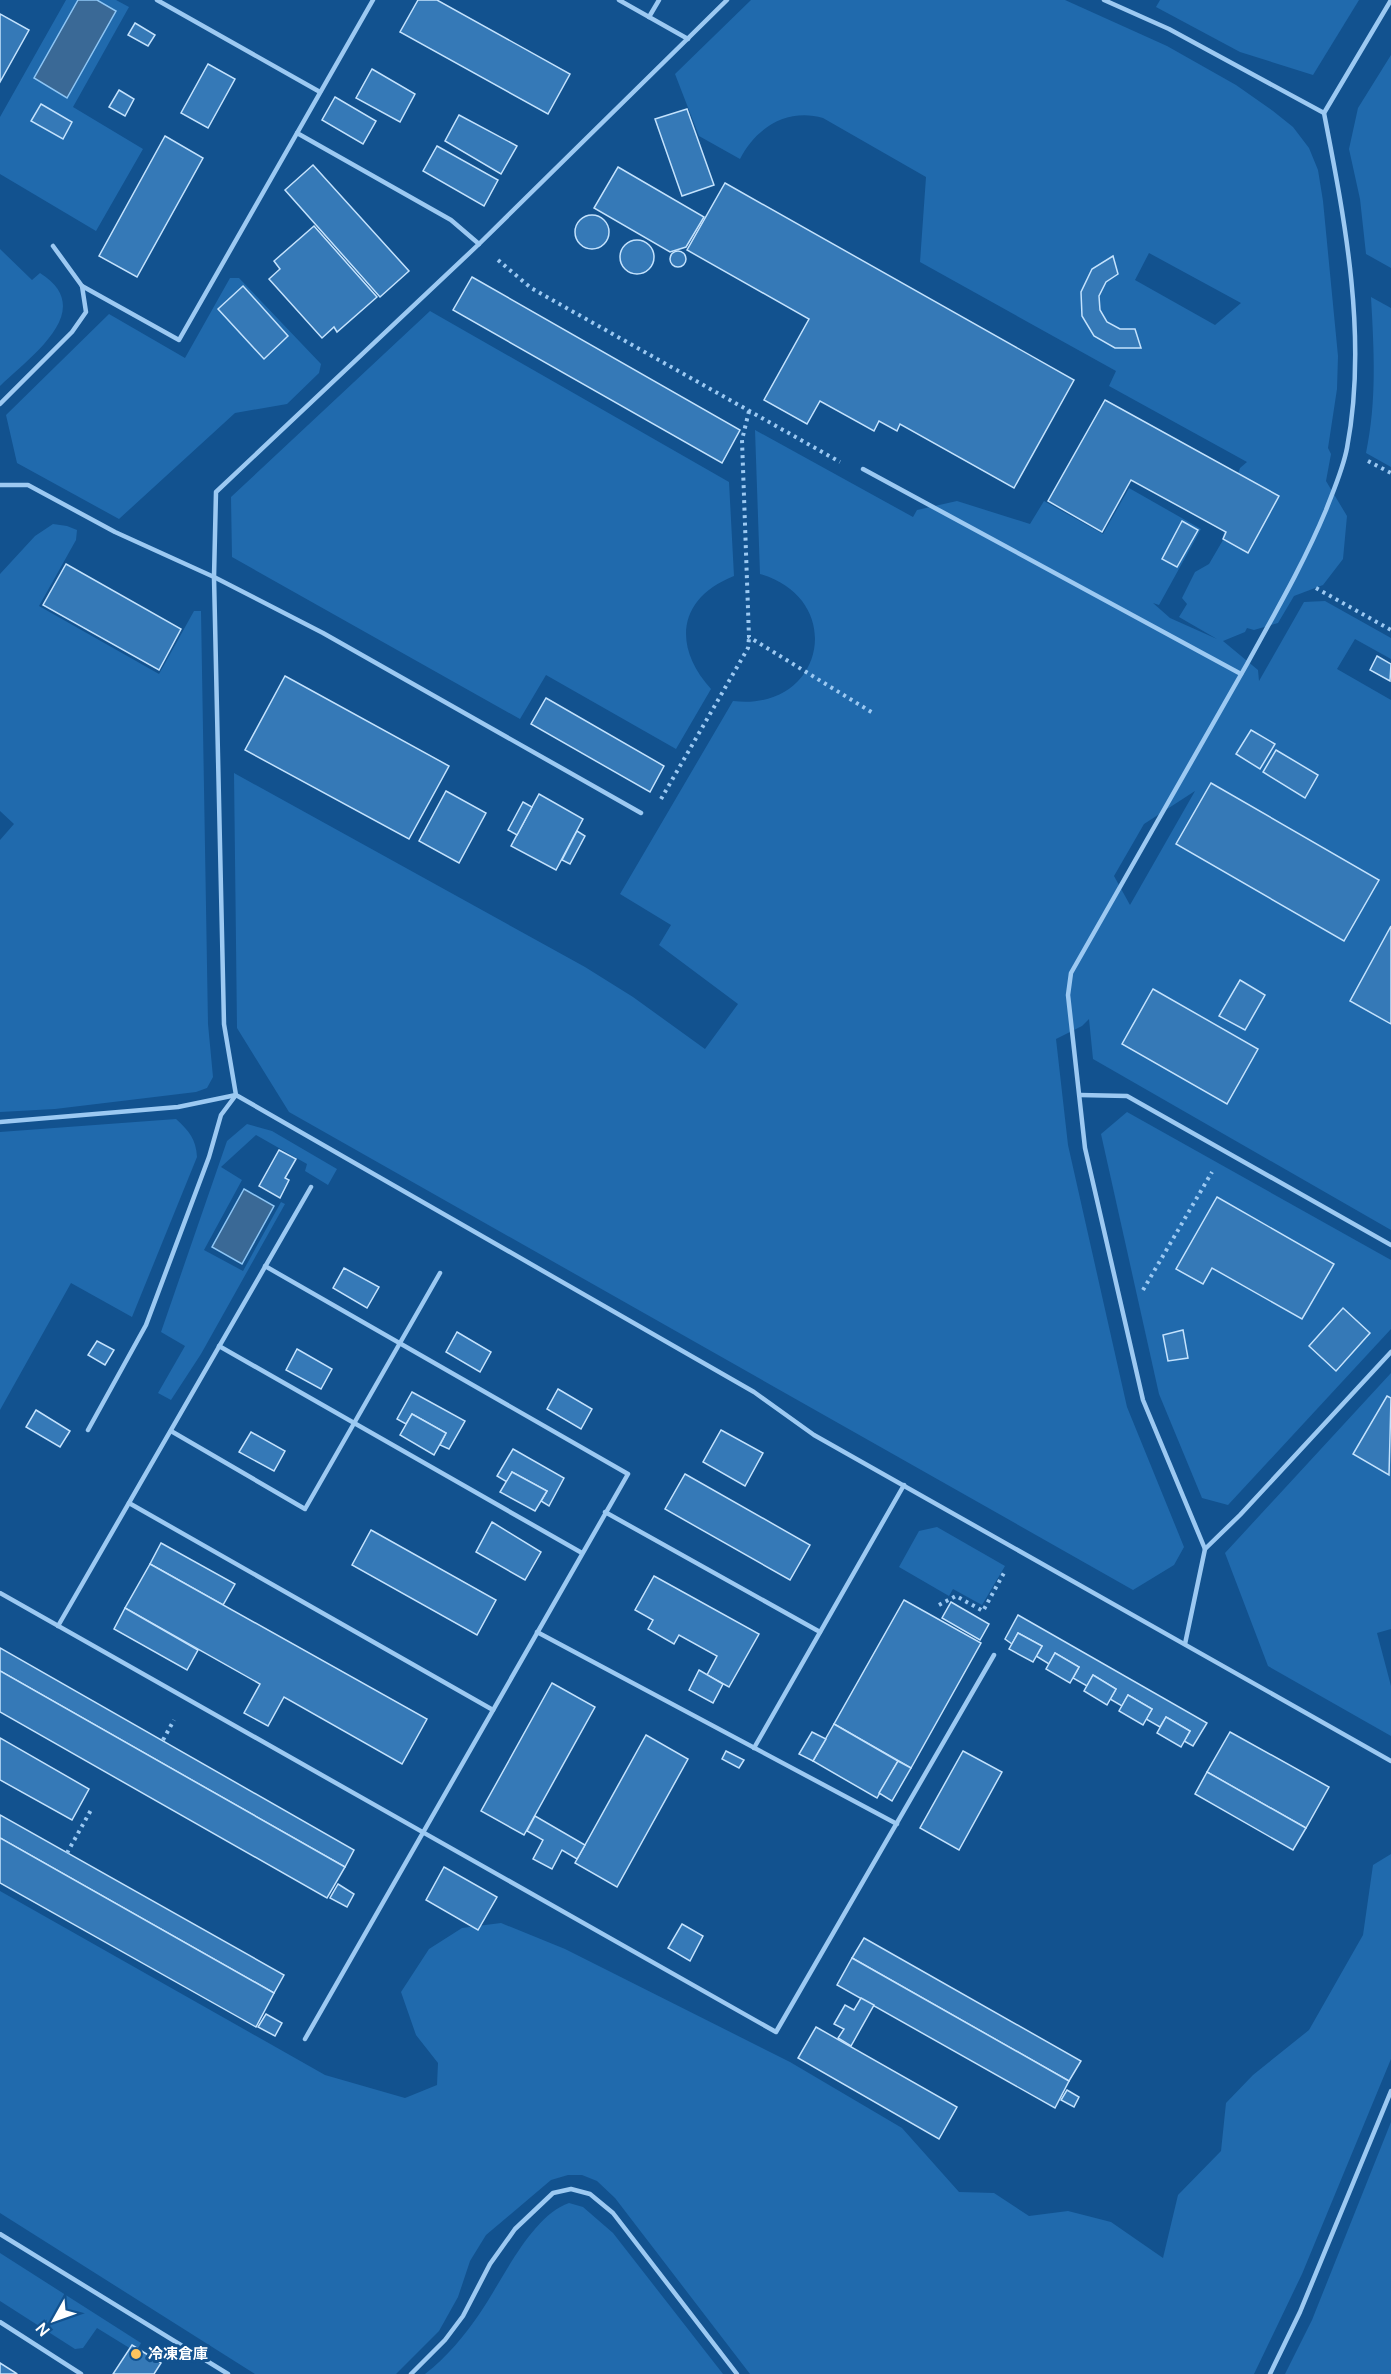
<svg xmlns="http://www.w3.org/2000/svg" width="1391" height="2374" font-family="Manrope,'Noto Sans JP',sans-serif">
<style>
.green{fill:#206aad;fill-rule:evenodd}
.water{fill:#3a6996;stroke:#8ec6f5;stroke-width:1.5}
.building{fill:#3579b7;stroke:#c3e2fd;stroke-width:1.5}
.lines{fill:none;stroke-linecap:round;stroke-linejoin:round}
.path{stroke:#9cc9f2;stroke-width:4;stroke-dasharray:3 4.5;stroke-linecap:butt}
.service{stroke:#9cc9f2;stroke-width:4.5}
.poi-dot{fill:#ffc45d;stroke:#12528f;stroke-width:2}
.labels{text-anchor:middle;stroke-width:6;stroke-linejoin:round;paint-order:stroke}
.poi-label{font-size:15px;font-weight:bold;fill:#fff;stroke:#12528f;text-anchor:start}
</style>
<rect width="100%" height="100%" fill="#12528f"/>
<g class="green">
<polygon points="66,0 116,0 129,7 73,107 143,149 96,231 0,174 0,117"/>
<path d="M751,0H1065L1167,46L1236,85L1273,111L1293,127L1309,148L1318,170L1323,201L1338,356L1337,389L1328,448L1331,454L1326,481L1347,516L1343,559L1323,585L1294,596L1278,623L1254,630L1247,628L1245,632L1223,641L1258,670L1259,681L1304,602L1325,601L1391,638V659L1355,639L1337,669L1391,700V1230L1093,1059L1089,1019L1082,1026L1056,1039L1068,1145L1127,1407L1184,1547L1174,1565L1133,1590L289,1112L237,1028L234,773L585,967L633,997L705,1049L738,1004L659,945L671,925L620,894L733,701C824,712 848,600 760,574L755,430L913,517L917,510L957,501L1030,524L1044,501L1103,534L1129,488L1201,529L1159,605L1153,603L1170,618L1217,639L1179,617L1187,604L1182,598L1195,572L1209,564L1223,540L1226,509L1240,468L1247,462L1109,386L1116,371L920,262L926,177L823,118C788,108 756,127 740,159L699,136L675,74ZM1149,253L1241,303L1215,325L1135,280ZM1195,791L1130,905L1114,876L1144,824Z"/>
<polygon points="1160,0 1359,0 1313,75 1240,52 1156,7"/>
<polygon points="1391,55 1391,268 1366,254 1360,199 1349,149 1358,108"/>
<path d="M0,249L32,280L40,273C99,310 29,357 0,386Z"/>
<polygon points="230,278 239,278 321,364 319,373 287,404 235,413 119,519 17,463 6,415 109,314 185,358"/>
<path d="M1371,297L1391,308V467L1366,453C1377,401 1374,350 1371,297Z"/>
<path d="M430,311L729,482L734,576C678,598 672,646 711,689L676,749L546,675L520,719L232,557L231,497Z"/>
<polygon points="53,524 67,526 77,530 76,540 39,606 159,674 194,611 201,611 208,1024 213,1077 207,1088 196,1092 55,1109 0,1112 0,840 14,824 0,811 0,574 35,536"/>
<polygon points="1127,1112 1391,1260 1391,1329 1228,1505 1202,1498 1159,1394 1101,1134"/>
<path d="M176,1119C189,1131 196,1139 197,1157L132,1317L71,1283L0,1410V1132Z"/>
<polygon points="247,1124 272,1131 337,1169 328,1185 305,1171 307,1164 256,1135 221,1167 242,1180 204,1250 243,1271 281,1202 285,1204 201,1354 171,1400 158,1393 185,1346 161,1332 227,1141"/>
<polygon points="1391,1373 1391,1629 1377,1633 1391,1686 1391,1736 1268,1666 1225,1553"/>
<polygon points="937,1527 1005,1566 982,1605 953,1589 949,1596 899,1567 919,1531"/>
<polygon points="1391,1854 1391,2059 1302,2274 1254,2374 750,2374 615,2198 597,2181 582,2175 568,2175 551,2180 486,2235 470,2261 458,2297 439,2331 396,2374 255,2374 0,2213 0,1891 325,2075 405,2098 437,2085 438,2063 416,2035 401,1992 429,1949 462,1928 501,1923 565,1949 790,2062 902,2128 959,2192 994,2193 1029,2216 1068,2211 1111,2222 1163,2258 1178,2195 1221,2151 1226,2103 1253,2075 1309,2030 1363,1935 1373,1865"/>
<polygon points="1391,2122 1391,2374 1285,2374 1312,2320"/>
<path d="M569,2203L583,2207L613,2233L723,2374H425C447,2357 465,2335 480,2313C502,2281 531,2216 569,2203Z"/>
<polygon points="0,2253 141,2343 136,2352 97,2328 83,2348 75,2349 0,2301"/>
</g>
<g class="water">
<polygon points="78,0 97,0 116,11 67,98 34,78"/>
<polygon points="244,1189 274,1206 242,1264 212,1247"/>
</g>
<g class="building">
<polygon points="418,0 437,0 570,74 548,114 400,32"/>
<polygon points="0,14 29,30 0,82"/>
<polygon points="135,23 155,35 148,46 128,35"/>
<polygon points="208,64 235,79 208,128 181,113"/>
<polygon points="372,69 415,94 400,122 356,98"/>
<polygon points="119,90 134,99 125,116 109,107"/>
<polygon points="335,97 376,121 363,144 322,120"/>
<polygon points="41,104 72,122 63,139 31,121"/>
<polygon points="687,109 714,185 682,196 655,119"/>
<polygon points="459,115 517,146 501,174 445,141"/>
<polygon points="165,136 203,158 137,277 99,256"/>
<polygon points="437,146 498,180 484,206 423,171"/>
<polygon points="313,165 409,271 380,297 285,190"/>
<polygon points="618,167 704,217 686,247 670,252 594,208"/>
<polygon points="725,183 1074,380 1014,488 900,424 897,431 879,421 874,431 820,401 807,424 764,400 809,319 687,250"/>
<circle cx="592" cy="232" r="17"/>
<polygon points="314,226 377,297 337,332 334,327 322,338 269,279 280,269 274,261"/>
<circle cx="637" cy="257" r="17"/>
<circle cx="678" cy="259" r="8"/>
<polygon points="1113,256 1118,274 1106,282 1099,296 1100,310 1107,322 1120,329 1135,329 1141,348 1115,348 1094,336 1082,316 1081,292 1092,269"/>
<polygon points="472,277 740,430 722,463 453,310"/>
<polygon points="243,286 288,336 264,359 218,309"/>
<polygon points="1105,400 1279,496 1248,553 1223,539 1226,532 1131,480 1102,532 1048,501"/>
<polygon points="1182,521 1198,530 1177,567 1162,559"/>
<polygon points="66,564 181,629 159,670 43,605"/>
<polygon points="1377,656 1391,664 1390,681 1370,670"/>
<polygon points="285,676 449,766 409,839 245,750"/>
<polygon points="546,698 664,766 650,792 531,724"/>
<polygon points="1251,730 1275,744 1260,769 1236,754"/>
<polygon points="1276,750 1318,775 1305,798 1263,772"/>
<polygon points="1211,783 1379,880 1344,941 1176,844"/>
<polygon points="446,791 486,813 459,863 419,841"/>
<polygon points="539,794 583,819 556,870 511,846"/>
<polygon points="523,802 532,807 517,835 508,830"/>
<polygon points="577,831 585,836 570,864 562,860"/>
<polygon points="1391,926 1391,1024 1350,1001"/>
<polygon points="1240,980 1265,995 1245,1030 1219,1016"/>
<polygon points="1153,989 1258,1049 1227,1104 1122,1044"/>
<polygon points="279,1150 296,1159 285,1178 289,1180 280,1198 259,1186"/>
<polygon points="1217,1197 1334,1264 1302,1319 1212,1268 1203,1284 1176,1269"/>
<polygon points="344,1268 379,1287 367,1308 333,1288"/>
<polygon points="1343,1308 1370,1333 1336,1371 1309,1346"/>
<polygon points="1183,1330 1188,1358 1168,1361 1163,1335"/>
<polygon points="457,1332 491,1352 480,1372 446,1352"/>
<polygon points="97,1341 114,1350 105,1365 88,1355"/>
<polygon points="297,1349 332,1369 321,1389 286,1370"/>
<polygon points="558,1389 592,1409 581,1429 547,1409"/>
<polygon points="412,1392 465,1421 449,1449 440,1445 446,1433 412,1414 406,1424 397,1419"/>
<polygon points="1387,1396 1391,1398 1389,1475 1353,1454"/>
<polygon points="36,1410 70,1431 60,1447 26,1427"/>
<polygon points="412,1414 446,1433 434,1455 400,1435"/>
<polygon points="721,1430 763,1453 745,1486 703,1462"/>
<polygon points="251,1432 285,1451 274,1471 239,1452"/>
<polygon points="513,1449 564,1478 549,1506 541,1501 547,1491 512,1472 507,1482 497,1476"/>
<polygon points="512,1472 547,1491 535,1511 500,1492"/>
<polygon points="685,1474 810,1545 790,1580 665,1509"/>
<polygon points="492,1522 541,1552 525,1580 476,1552"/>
<polygon points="371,1530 496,1600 477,1635 352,1565"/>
<polygon points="161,1543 235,1584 223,1605 150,1564"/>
<polygon points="150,1564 427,1719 402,1764 284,1697 268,1726 244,1713 260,1684 125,1608"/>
<polygon points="654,1576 759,1634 729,1687 707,1675 717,1656 679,1635 674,1644 648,1629 653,1620 635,1610"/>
<polygon points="904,1600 981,1643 911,1768 834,1724"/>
<polygon points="951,1602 989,1624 980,1640 942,1618"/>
<polygon points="125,1608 198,1650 187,1670 114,1629"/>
<polygon points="1018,1615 1207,1723 1193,1746 1184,1741 1190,1731 1166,1717 1160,1727 1146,1719 1152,1709 1128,1695 1122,1706 1110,1699 1116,1689 1093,1675 1087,1686 1073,1678 1079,1667 1055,1653 1049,1664 1036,1656 1042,1646 1018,1633 1012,1644 1005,1639"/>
<polygon points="1018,1633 1042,1646 1033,1662 1009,1649"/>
<polygon points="0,1648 354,1850 345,1867 0,1671"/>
<polygon points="1055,1653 1079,1667 1070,1683 1046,1669"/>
<polygon points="699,1670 723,1684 713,1703 689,1690"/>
<polygon points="0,1671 345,1867 327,1898 0,1712"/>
<polygon points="1093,1675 1116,1689 1107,1705 1084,1691"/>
<polygon points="552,1683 595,1707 524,1835 481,1811"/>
<polygon points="1128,1695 1152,1709 1143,1725 1119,1711"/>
<polygon points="1166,1717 1190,1731 1181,1747 1157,1733"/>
<polygon points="834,1724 898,1761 877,1798 813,1761"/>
<polygon points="812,1732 826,1739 813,1761 799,1754"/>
<polygon points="1230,1732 1329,1787 1306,1828 1207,1772"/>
<polygon points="646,1735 688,1759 617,1887 575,1863"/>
<polygon points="0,1738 89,1789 72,1820 0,1780"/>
<polygon points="726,1751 744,1760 739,1768 722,1759"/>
<polygon points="963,1751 1002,1772 959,1850 920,1828"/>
<polygon points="898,1761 911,1768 892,1801 879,1793"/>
<polygon points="1207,1772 1306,1828 1293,1850 1195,1794"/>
<polygon points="0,1815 284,1975 274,1993 0,1838"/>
<polygon points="535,1816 585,1845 577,1859 562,1850 552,1869 533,1859 543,1840 527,1831"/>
<polygon points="0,1838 274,1993 256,2027 0,1883"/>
<polygon points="444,1867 497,1897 478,1930 426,1900"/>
<polygon points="338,1884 354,1894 347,1907 330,1898"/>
<polygon points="682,1924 703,1936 690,1961 668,1948"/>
<polygon points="864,1938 1081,2061 1069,2081 852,1958"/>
<polygon points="852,1958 1069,2081 1055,2108 837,1985"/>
<polygon points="861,1998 874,2005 851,2046 838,2038 844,2029 834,2024 845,2005 854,2010"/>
<polygon points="266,2014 282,2023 275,2036 258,2027"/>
<polygon points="816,2027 957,2107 939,2139 798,2058"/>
<polygon points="1067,2090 1079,2097 1074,2107 1061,2100"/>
<polygon points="132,2345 161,2363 154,2374 113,2374"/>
<polygon points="0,2363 16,2373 17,2374 0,2374"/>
</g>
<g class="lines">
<g class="path">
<polyline points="498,260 531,288 840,462"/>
<polyline points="749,411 742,440 749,637 873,713"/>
<polyline points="1368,461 1391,473"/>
<polyline points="1316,588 1391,630"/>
<polyline points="661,799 748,648 749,638"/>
<polyline points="1143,1290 1212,1172"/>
<polyline points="939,1605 956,1596 983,1611 1005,1571"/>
<polyline points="163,1740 174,1720"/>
<polyline points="67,1853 91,1810"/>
</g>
<g class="service">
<polyline points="157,0 320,92"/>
<polyline points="619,0 688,39"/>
<polyline points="727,0 479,244 216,492 214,577 224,1024 236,1095 754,1392 814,1435 1391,1761"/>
<polyline points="1104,0 1169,29 1324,113"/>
<polyline points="649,17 659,0"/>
<polyline points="297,133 451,220 479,244"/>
<polyline points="82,286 179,340 373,0"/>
<polyline points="0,404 72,332 86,312 82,286 53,246"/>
<polyline points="863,469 1241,674"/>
<polyline points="0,485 28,485 115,532 214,577 323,633 641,813"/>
<polyline points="1080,1095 1127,1096 1391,1245"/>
<polyline points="0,1122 178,1107 236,1095"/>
<polyline points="265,1266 628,1474 305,2039"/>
<polyline points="219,1346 582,1553"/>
<polyline points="88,1430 146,1325 209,1157 221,1115 236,1095"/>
<polyline points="171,1431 305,1509 440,1273"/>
<polyline points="129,1503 493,1710"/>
<polyline points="605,1512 820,1632"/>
<polyline points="1205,1549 1240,1515 1391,1352"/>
<polyline points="0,1593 776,2032 994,1655"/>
<polyline points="58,1626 311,1187"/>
<polyline points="537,1632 897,1824"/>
<path d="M1185,1644L1205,1549L1143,1400L1085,1148L1068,995L1071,973C1129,870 1189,767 1247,664C1275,613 1304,563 1326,510C1334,489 1343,469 1347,448C1368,338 1345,221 1324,113L1391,0"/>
<polyline points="754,1748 904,1485"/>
<polyline points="0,2234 228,2374"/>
<polyline points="0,2322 81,2374"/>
<polyline points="411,2374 445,2340 463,2316 490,2264 515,2229 553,2193 571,2189 590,2194 613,2213 737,2374"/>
<polyline points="1270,2374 1300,2312 1391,2091"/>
</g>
</g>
<circle class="poi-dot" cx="136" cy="2354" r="6"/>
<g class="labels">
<g class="poi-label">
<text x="148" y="2359">冷凍倉庫</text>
</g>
</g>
<g transform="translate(54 2320) rotate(230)" stroke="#12528f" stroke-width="4.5" paint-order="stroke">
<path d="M0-4.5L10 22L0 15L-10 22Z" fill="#ffffff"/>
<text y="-9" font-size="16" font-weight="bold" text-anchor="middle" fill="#ffffff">N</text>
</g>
</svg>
